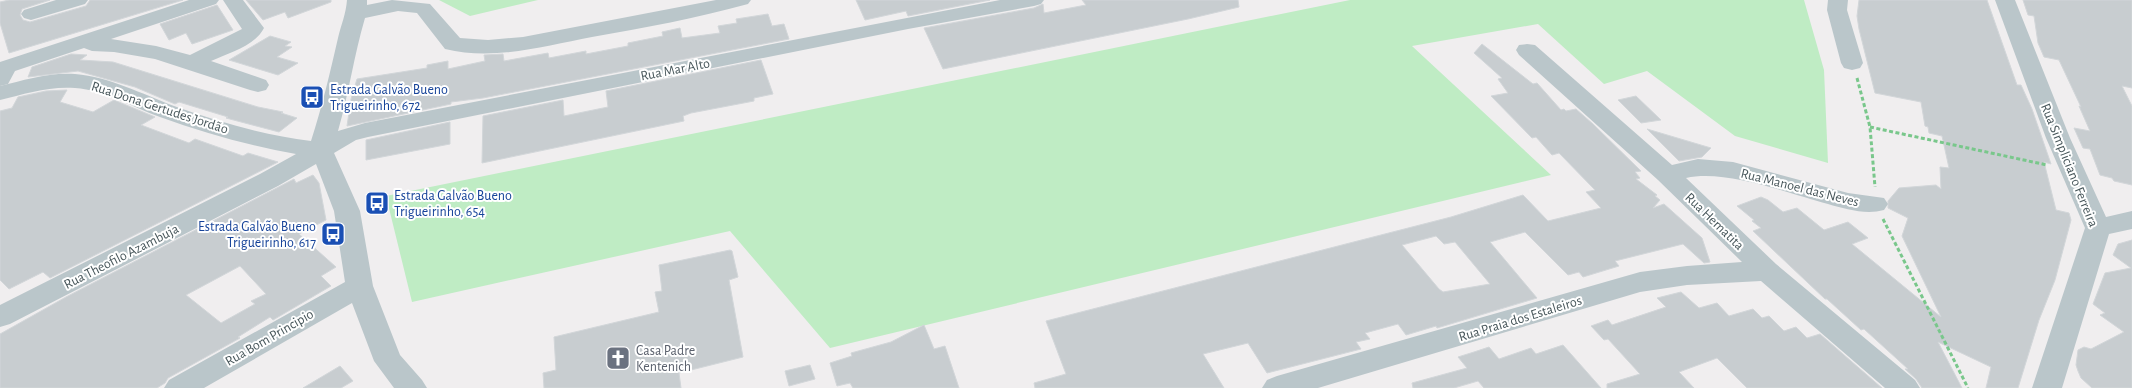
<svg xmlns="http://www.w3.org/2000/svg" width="2132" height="388" font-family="'Alegreya Sans',sans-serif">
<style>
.green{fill:#bfecc4}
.building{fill:#c8cdd0;stroke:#d2d6d9;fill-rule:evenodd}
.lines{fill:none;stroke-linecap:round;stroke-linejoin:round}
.path{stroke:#79c78b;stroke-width:3;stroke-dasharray:4 2.5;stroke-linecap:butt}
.minor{fill:#bac6ca;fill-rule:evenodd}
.labels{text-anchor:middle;stroke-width:4;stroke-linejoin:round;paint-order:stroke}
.street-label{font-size:14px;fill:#47565a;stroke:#fff}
.transit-label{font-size:14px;fill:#164399;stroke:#fff;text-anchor:start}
.worship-label{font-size:14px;fill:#5b616d;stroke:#fff;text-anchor:start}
</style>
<rect width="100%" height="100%" fill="#f0eeef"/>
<g class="green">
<polygon points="439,0 538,0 470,16"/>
<polygon points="1350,0 1804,0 1824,70 1828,163 1735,136 1647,71 1604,84 1538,24 1412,46 1551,175 830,348 730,231 412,302 386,196"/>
</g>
<g class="building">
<polygon points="9,0 50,0 22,9 20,15 23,20 30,22 86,6 90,0 183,0 9,53 0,23 0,2"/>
<polygon points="246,0 331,0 331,2 288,18 285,12 263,20"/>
<polygon points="856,0 990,0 908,16 906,11 865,20"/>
<polygon points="1082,0 1238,0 1239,7 1188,19 943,69 924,28 1034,8 1043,4 1044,13 1086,5"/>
<polygon points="1859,0 1987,0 2017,85 2021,85 2032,109 2051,164 2044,162 2056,210 2069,213 2071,220 2055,280 2039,320 2018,388 1986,388 1991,367 1938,342 1962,388 1922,388 1916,379 1905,369 1908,369 1864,329 1861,330 1827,299 1825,299 1753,231 1761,228 1752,221 1754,220 1737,206 1761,197 1768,200 1783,212 1797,208 1824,230 1848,222 1868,238 1852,244 1941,317 1902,236 1908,218 1888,208 1888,201 1899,188 1936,185 1941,189 1940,167 1949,168 1942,136 1929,133 1928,127 1925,126 1921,102 1875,93 1859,29 1857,16"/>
<polygon points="2023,0 2132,0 2132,88 2122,86 2132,106 2132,185 2114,181 2112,178 2100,175 2090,149 2083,148 2074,128 2090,131 2079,106 2081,107 2059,60 2044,57 2038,43 2034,16 2028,15"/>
<polygon points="217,5 233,30 192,44 186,33 169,40 160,24"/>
<polygon points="768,14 772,26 784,24 789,39 483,98 451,102 451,104 347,126 351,99 357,79 427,68 427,65 448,61 448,69 485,61 484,55 503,54 504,61 548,53 549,58 586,51 586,54 628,46 628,43 663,36 662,32 680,28 682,38 720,33 718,26 737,23 736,19"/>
<polygon points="270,36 291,42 285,46 292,47 277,57 298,63 278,75 229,60"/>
<path d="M1482,44L1533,84L1537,83L1561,110L1564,109L1566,111L1576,109L1593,124L1641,171L1635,172L1640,178L1636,179L1657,195L1655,196L1660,200L1653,208L1664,204L1702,238L1710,262L1704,263L1683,244L1615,261L1619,266L1583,277L1579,272L1568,275L1525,232L1490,242L1537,298L1437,328L1436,326L1406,335L1398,324L1365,333L1370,339L1356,342L1361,349L1267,373L1248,343L1203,354L1224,388H1035L1034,383L1066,374L1046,321L1451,217L1523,195L1548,221L1601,208L1586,192L1595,190L1559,153L1552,155L1536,137L1532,138L1491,96L1508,93L1498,79L1502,78L1474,53ZM1436,236L1444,244L1455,242L1490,284L1443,292L1439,289L1402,245Z"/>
<polygon points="71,54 87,55 80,60 113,62 258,107 283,112 281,113 297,118 279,132 226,118 228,117 179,102 175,104 135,87 78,71 28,77 32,67"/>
<polygon points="761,60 773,94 754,98 754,101 691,113 683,116 684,121 482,163 483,116 563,100 564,116 608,107 606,91"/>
<polygon points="67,90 60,102 93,112 114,100 155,117 141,125 189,143 195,139 243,156 248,153 278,162 50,278 43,272 9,289 0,280 0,111 12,108 18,97 46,91"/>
<polygon points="1636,96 1661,120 1641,123 1618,100"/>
<polygon points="450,122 450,144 366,160 366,140"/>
<polygon points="1647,129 1711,148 1702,157 1679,161"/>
<path d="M313,175L319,183L326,220L299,234L336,267L321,276L331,286L273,320L270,317L238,337L240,338L168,378L165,383L157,388H0V334L66,297L294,179L296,183ZM240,266L266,294L251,301L255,304L221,323L186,295Z"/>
<polygon points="2132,240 2132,388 2092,388 2081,378 2078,371 2076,365 2078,350 2084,347 2091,349 2124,332 2100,315 2105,313 2093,304 2105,273 2131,268 2113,255 2118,244"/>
<polygon points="730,250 732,251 738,277 729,280 743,357 679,373 681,388 544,388 543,373 556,370 554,337 659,312 655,292 662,291 659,265"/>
<polygon points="1681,292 1699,308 1717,303 1729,316 1753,309 1762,318 1769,316 1784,331 1796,327 1807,338 1820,334 1882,388 1747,388 1717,358 1679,372 1694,388 1607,388 1607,384 1640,374 1608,339 1604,340 1591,326 1608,320 1612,325 1666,307 1657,298"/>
<polygon points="924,325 934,349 945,346 959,388 853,388 850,383 837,386 830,363 852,356 851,353 891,342"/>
<polygon points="1563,345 1601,388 1484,388 1478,381 1454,388 1413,388 1412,383 1467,368 1458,357 1474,352 1489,347 1499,359 1531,348 1536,354"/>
<polygon points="810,365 815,379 789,386 785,371"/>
<polygon points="340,366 353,381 341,388 303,388"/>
</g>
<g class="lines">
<g class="path">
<polyline points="1857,78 1870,127 1875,187"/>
<polyline points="1870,127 2047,165"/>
<polyline points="1883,219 1968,388"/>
</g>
<g class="minor">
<polygon points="56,0 88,0 85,4 31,20 24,18 21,14 24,10"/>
<path d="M189,0H219L216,4L111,39L156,46L190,55L242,29L223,0H243L264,28C255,46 229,53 211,61L266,80L269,85L266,90L258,92L250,90L155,59L114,52L92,51L84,48L15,71L8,84L0,86V62Z"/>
<path d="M347,0H367V5L392,0L430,4L460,38L488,40L523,37L716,0H751L748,4C697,18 644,28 592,37C544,46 494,61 445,49L417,13L398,11L365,18C354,55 349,93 338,131L365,123L1000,0H1044L1041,4L1034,6L908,29L368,137L356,140L334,153L360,211L373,286L400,355L422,380L427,388H394L374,361L352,303L204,388H164L169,380L345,282L334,211L316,164L278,186L10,324L0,327V305L260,174L296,154C250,146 204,133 160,117C132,107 105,90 75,88C49,86 24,94 0,100V86C24,80 50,72 75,74C110,77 142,94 174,106C218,122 264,135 311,141C322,107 330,73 338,38C341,25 346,14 347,0Z"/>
<polygon points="1828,0 1848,0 1847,10 1863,63 1860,68 1852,70 1844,68 1841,63 1827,10"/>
<polygon points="1995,0 2015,0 2070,138 2106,217 2132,211 2132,229 2109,234 2062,388 2032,388 2085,228 2046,138"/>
<path d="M1527,44L1535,45L1672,165L1698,159L1733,162L1848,193L1884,198L1888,204L1884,210C1866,215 1845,209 1828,204C1787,193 1726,169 1686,178L1776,264L1915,380L1920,388H1885L1761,281L1687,285L1640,292L1318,388H1262L1267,380L1277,376L1640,272L1687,266L1742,262L1658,180L1519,55L1516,50L1519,45Z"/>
</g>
</g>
<defs>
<g id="bus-square" transform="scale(1.25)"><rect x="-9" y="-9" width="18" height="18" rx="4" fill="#1a4fb4" stroke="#fff"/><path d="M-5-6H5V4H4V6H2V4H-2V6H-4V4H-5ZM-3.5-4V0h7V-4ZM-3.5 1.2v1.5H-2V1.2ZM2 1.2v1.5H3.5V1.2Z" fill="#fff"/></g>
<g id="church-square" transform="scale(1.25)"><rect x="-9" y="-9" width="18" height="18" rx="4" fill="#6b7280" stroke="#fff"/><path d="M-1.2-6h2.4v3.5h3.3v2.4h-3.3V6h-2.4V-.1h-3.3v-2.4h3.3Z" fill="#fff"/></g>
</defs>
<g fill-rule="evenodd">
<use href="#bus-square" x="312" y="97"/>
<use href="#bus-square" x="377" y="203"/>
<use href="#bus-square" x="333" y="234"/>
<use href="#church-square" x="618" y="358"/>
</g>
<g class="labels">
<g class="street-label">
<text transform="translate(675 69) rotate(-11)" y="5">Rua Mar Alto</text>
<text transform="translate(160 107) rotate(18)" y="5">Rua Dona Gertudes Jordão</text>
<text transform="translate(2070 165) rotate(68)" y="5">Rua Simpliciano Ferreira</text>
<text transform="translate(1800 187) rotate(14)" y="5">Rua Manoel das Neves</text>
<text transform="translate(1715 221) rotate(44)" y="5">Rua Hematita</text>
<text transform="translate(121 256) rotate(-27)" y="5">Rua Theofilo Azambuja</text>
<text transform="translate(1520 318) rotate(-17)" y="5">Rua Praia dos Estaleiros</text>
<text transform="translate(269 337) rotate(-30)" y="5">Rua Bom Principio</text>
</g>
<g class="transit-label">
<text x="330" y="94">Estrada Galvão Bueno<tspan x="330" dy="16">Trigueirinho, 672</tspan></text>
<text x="394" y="200">Estrada Galvão Bueno<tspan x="394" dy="16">Trigueirinho, 654</tspan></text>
<text x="316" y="231" text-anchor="end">Estrada Galvão Bueno<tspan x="316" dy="16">Trigueirinho, 617</tspan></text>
</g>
<g class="worship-label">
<text x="636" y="355">Casa Padre<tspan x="636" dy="16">Kentenich</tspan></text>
</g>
</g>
</svg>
